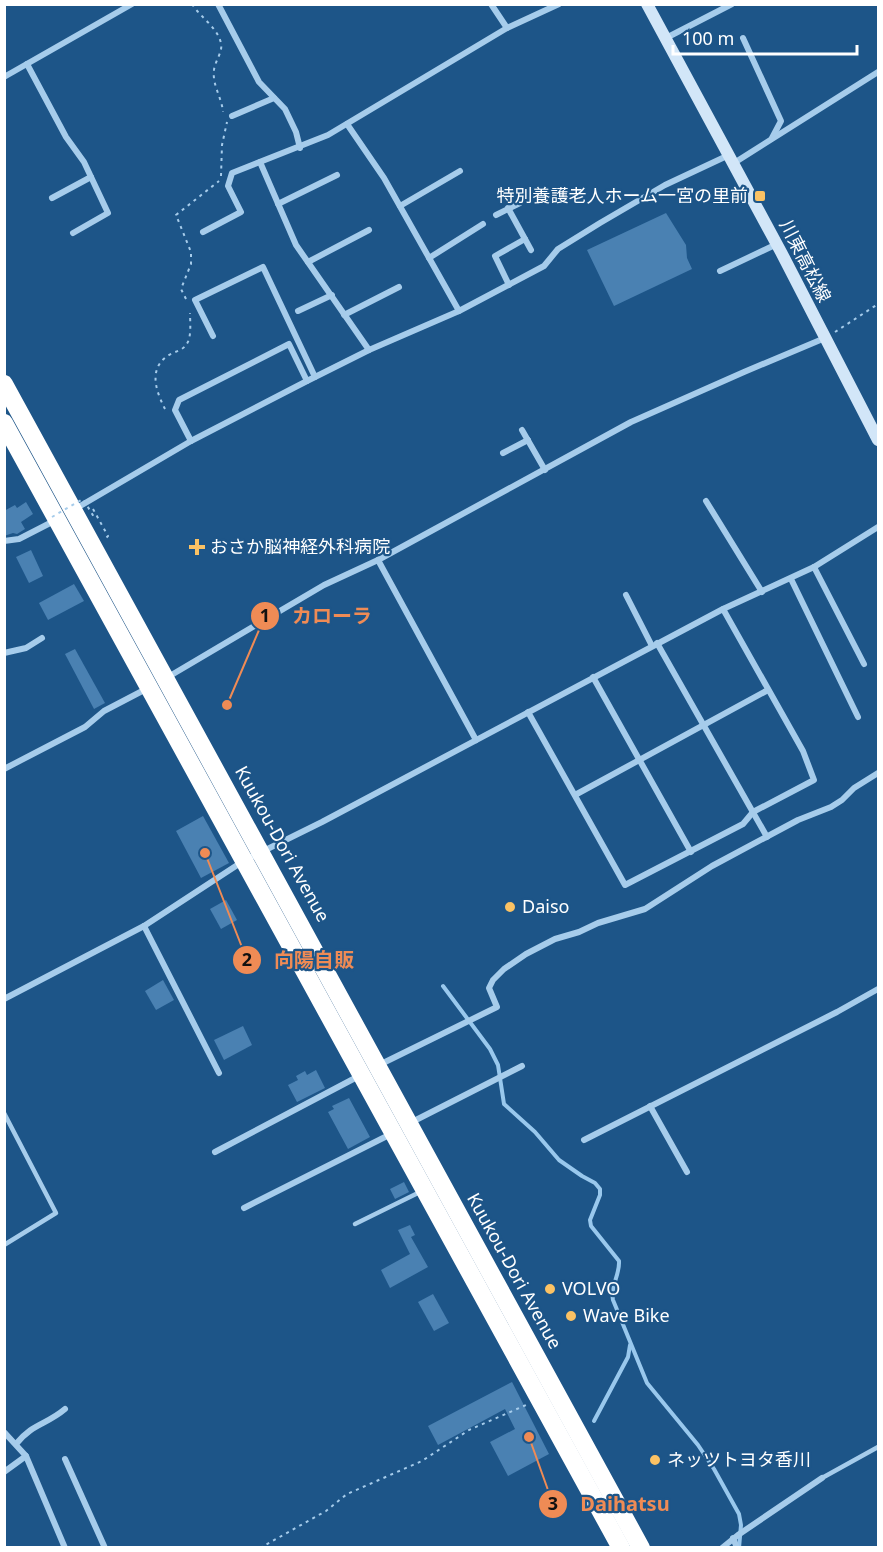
<svg xmlns="http://www.w3.org/2000/svg" width="883" height="1552" font-family="'Noto Sans','Noto Sans JP',sans-serif">
<style>
.lines{fill:none;stroke-linecap:round;stroke-linejoin:round}
.stream{stroke:#99c8ed;stroke-width:4}
.building{fill:#4a81b2}
.path{stroke:#a6cceb;stroke-width:2;stroke-dasharray:3 4.5;stroke-linecap:butt}
.lane{stroke:#a6cceb;stroke-width:4.5}
.street{stroke:#a6cceb;stroke-width:6}
.secondary{stroke:#d2e6f8;stroke-width:12}
.highway{stroke:#fff;stroke-width:18}
.path-bridge{stroke:#a6cceb;stroke-width:2;stroke-dasharray:3 4.5;stroke-linecap:butt}
.poi-dot{fill:#fbc264;stroke:#1d5588;stroke-width:2}
.labels{text-anchor:middle;stroke-width:4.5;stroke-linejoin:round;paint-order:stroke}
.poi-label{font-size:18px;fill:#fff;stroke:#1d5588;text-anchor:start}
.street-label{font-size:18px;fill:#fff;stroke:#1d5588}
.leader{fill:none;stroke:#ef8b55;stroke-width:2}
.callout-dot{fill:#ef8b55;stroke:#1d5588;stroke-width:2}
.mark-label{font-size:18px;text-anchor:middle;font-weight:bold;fill:#111}
.callout-label{font-size:20px;text-anchor:middle;font-weight:bold;fill:#ef8b55;stroke:#1d5588;stroke-width:4.5;stroke-linejoin:round;paint-order:stroke}
</style>
<rect width="100%" height="100%" fill="#1d5588"/>
<g class="lines">
<g class="stream">
<path d="M443,986L490,1049L498,1065L504,1104L535,1132L559,1160L582,1176L595,1183L600,1189V1195L590,1220L591,1226L619,1261C620,1275 610,1286 613,1300L647,1383L698,1445L714,1469L739,1514L741,1525L739,1548"/>
<polyline points="594,1421 628,1357 630,1345"/>
</g>
</g>
<g class="building">
<polygon points="666,213 686,245 687,258 692,269 614,306 587,250"/>
<polygon points="26,502 33,514 21,522 25,529 17,534 13,533 4,536 4,511 15,505 17,508"/>
<polygon points="31,550 43,576 29,583 16,557"/>
<polygon points="74,584 84,601 48,620 39,603"/>
<polygon points="75,649 105,703 94,709 65,654"/>
<polygon points="203,816 229,863 201,878 176,831"/>
<polygon points="226,900 237,920 221,929 210,909"/>
<polygon points="163,980 174,1000 156,1010 145,991"/>
<polygon points="243,1026 252,1045 224,1060 214,1040"/>
<polygon points="316,1070 325,1088 297,1102 288,1085 298,1080 296,1076 305,1071 307,1075"/>
<polygon points="349,1098 370,1137 348,1149 328,1112 334,1109 332,1106"/>
<polygon points="404,1182 409,1192 395,1199 390,1189"/>
<polygon points="410,1225 415,1235 411,1237 428,1267 390,1288 381,1270 410,1254 398,1230"/>
<polygon points="433,1294 449,1323 434,1331 418,1302"/>
<polygon points="512,1382 549,1454 508,1476 490,1442 515,1429 505,1409 438,1445 428,1426"/>
</g>
<g class="lines">
<g class="path">
<path d="M192,4C201,18 217,27 221,43C223,52 215,61 214,70C212,85 222,98 223,112"/>
<polyline points="221,176 222,145 227,122"/>
<polyline points="186,299 181,289 191,264 191,252 176,215 219,181"/>
<polyline points="835,332 878,304"/>
<path d="M165,409C157,393 148,371 166,357C172,352 182,351 186,345C192,338 190,322 190,313"/>
<polyline points="93,509 108,536 106,538"/>
<polyline points="260,1548 326,1511 347,1494 422,1461 469,1430 526,1405"/>
</g>
<g class="lane">
<polyline points="4,1113 56,1213 4,1245"/>
<polyline points="355,1224 420,1192"/>
<polyline points="822,1478 878,1447"/>
</g>
<g class="street">
<polyline points="218,4 259,82 285,109 296,132 300,148"/>
<polyline points="491,4 507,28"/>
<polyline points="666,38 732,4"/>
<polyline points="743,38 781,121 772,138"/>
<polyline points="27,64 66,137 84,162 108,213 73,233"/>
<polyline points="4,77 132,4"/>
<polyline points="232,116 274,98"/>
<polyline points="347,124 384,178 459,311"/>
<polyline points="260,162 296,245 369,350"/>
<polyline points="734,163 878,72"/>
<polyline points="52,198 91,177"/>
<polyline points="278,204 337,175"/>
<polyline points="400,206 460,171"/>
<polyline points="508,208 531,250"/>
<polyline points="496,215 520,203"/>
<polyline points="203,232 241,212 228,186 232,173 328,135 507,28 559,4"/>
<polyline points="429,258 483,224"/>
<polyline points="308,262 369,230"/>
<polyline points="720,271 777,244"/>
<polyline points="509,285 495,256 525,239"/>
<polyline points="298,311 332,295"/>
<polyline points="344,315 399,287"/>
<polyline points="213,336 195,300 263,267 315,377"/>
<polyline points="522,430 545,470"/>
<polyline points="191,441 175,410 179,400 289,344 307,381"/>
<polyline points="503,453 528,440"/>
<polyline points="706,501 762,592"/>
<polyline points="75,509 191,441 307,381 369,350 459,311 544,266 558,249 600,223 665,185 729,155"/>
<polyline points="4,541 19,539 56,520"/>
<polyline points="378,560 476,740"/>
<polyline points="814,567 864,664"/>
<polyline points="791,579 858,717"/>
<polyline points="626,595 652,646"/>
<polyline points="657,643 767,837"/>
<polyline points="4,653 26,648 42,638"/>
<polyline points="168,677 324,585 378,560 631,422 744,372 825,338"/>
<polyline points="593,677 691,852"/>
<polyline points="528,712 625,885 743,824 753,812 814,780 803,751 723,609"/>
<polyline points="4,769 85,727 104,711 148,688"/>
<polyline points="575,795 768,690"/>
<polyline points="144,926 219,1073"/>
<polyline points="4,999 144,926 245,860 322,822 723,609 814,567 878,527"/>
<polyline points="379,1065 497,1007 489,988 493,980 504,969 526,954 555,939 579,932 598,923 645,909 712,866 798,820 831,807 842,800 854,788 878,773"/>
<polyline points="650,1106 687,1172"/>
<polyline points="410,1123 522,1066"/>
<polyline points="584,1140 837,1012 878,989"/>
<polyline points="215,1152 359,1076"/>
<polyline points="244,1208 391,1134"/>
<polyline points="4,1432 26,1456 65,1548"/>
<path d="M16,1444C33,1423 46,1425 65,1409"/>
<polyline points="65,1459 105,1548"/>
<polyline points="4,1472 26,1456"/>
<polyline points="733,1538 737,1548"/>
<polyline points="722,1548 738,1535 822,1478"/>
</g>
<polyline class="secondary" points="647,4 781,252 878,440"/>
<g class="highway">
<polyline points="4,384 641,1548"/>
<polyline points="4,423 621,1548"/>
</g>
<polyline class="path-bridge" points="52,517 83,499 94,517"/>
</g>
<g class="poi-dot">
<rect x="754" y="190" width="12" height="12" rx="3"/>
<path d="M194 538h6v6h6v6h-6v6h-6v-6h-6v-6h6z"/>
<circle cx="510" cy="907" r="6"/>
<circle cx="550" cy="1289" r="6"/>
<circle cx="571" cy="1316" r="6"/>
<circle cx="655" cy="1460" r="6"/>
</g>
<g class="labels">
<g class="poi-label">
<text x="748" y="202" text-anchor="end">特別養護老人ホーム一宮の里前</text>
<text x="210" y="553">おさか脳神経外科病院</text>
<text x="522" y="913">Daiso</text>
<text x="562" y="1295">VOLVO</text>
<text x="583" y="1322">Wave Bike</text>
<text x="667" y="1466">ネッツトヨタ香川</text>
</g>
<g class="street-label">
<text transform="translate(805 261) rotate(63)" y="6">川東高松線</text>
<text transform="translate(282 844) rotate(61)" y="6">Kuukou-Dori Avenue</text>
<text transform="translate(514 1271) rotate(61)" y="6">Kuukou-Dori Avenue</text>
</g>
</g>
<path class="leader" d="M227 705L265 616M205 853L247 960M529 1437L553 1504"/>
<g class="callout-dot">
<circle cx="227" cy="705" r="6"/>
<circle cx="205" cy="853" r="6"/>
<circle cx="529" cy="1437" r="6"/>
<circle cx="265" cy="616" r="15"/>
<circle cx="247" cy="960" r="15"/>
<circle cx="553" cy="1504" r="15"/>
</g>
<g class="mark-label">
<text x="265" y="622">1</text>
<text x="247" y="966">2</text>
<text x="553" y="1510">3</text>
</g>
<g class="callout-label">
<text x="332" y="623">カローラ</text>
<text x="314" y="967">向陽自販</text>
<text x="625" y="1511">Daihatsu</text>
</g>
<rect width="883" height="1552" fill="none" stroke="#ffffff" stroke-width="12"/>
<path d="M673 45v9h184v-9" fill="none" stroke="#ffffff" stroke-width="3"/>
<text x="682" y="45" font-size="18" fill="#ffffff" stroke="#1d5588" stroke-width="4.5" paint-order="stroke">100 m</text>
</svg>
